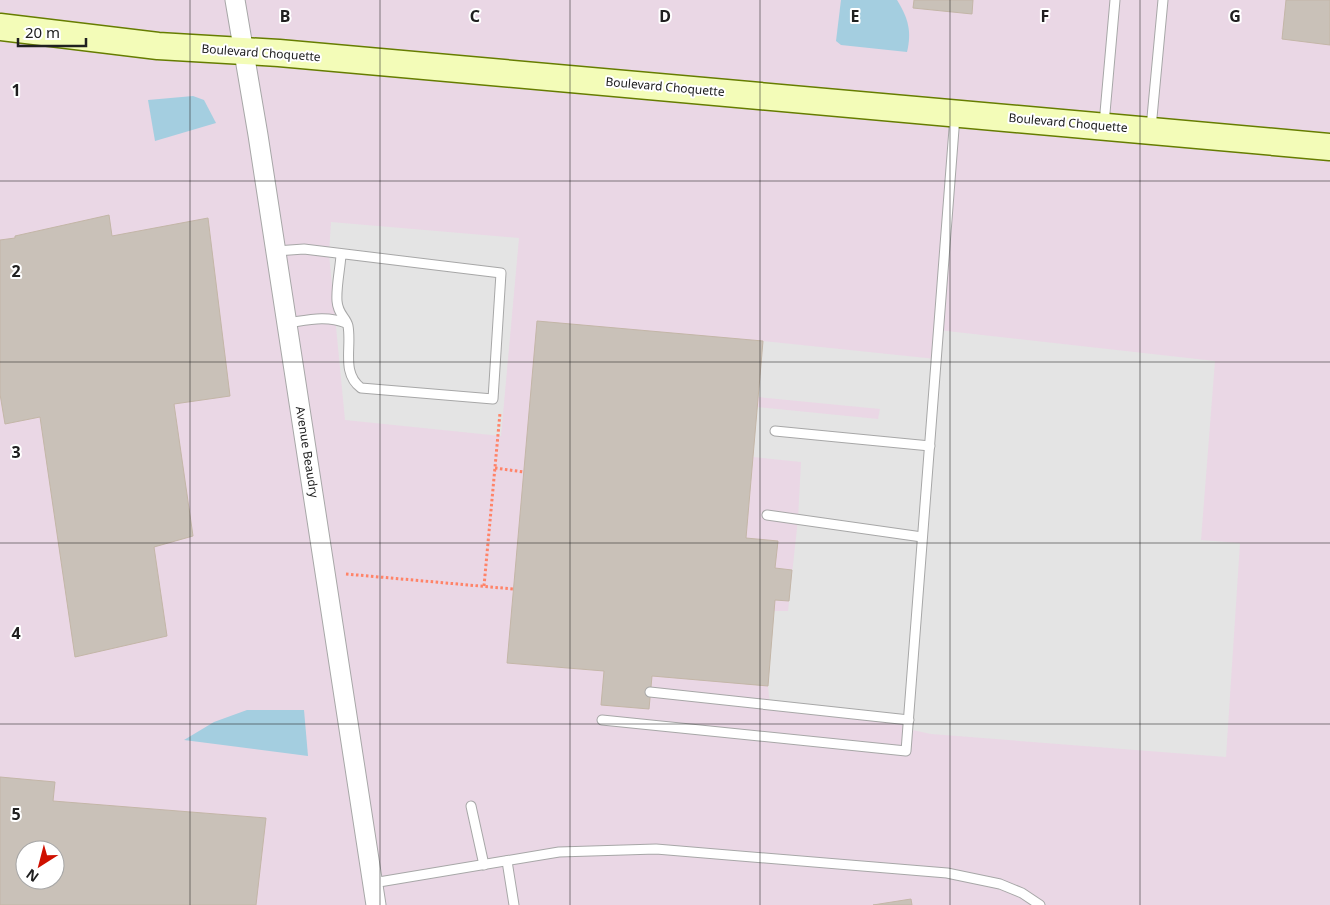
<svg xmlns="http://www.w3.org/2000/svg" width="1330" height="905" font-family="'Noto Sans',sans-serif">
<style>
.industrial{fill:#ead7e5;fill-rule:evenodd}
.parking{fill:#e4e4e4}
.water{fill:#a4cee0}
.building{fill:#c9c1b8;stroke:#c3b6a7;fill-rule:evenodd}
.lines{fill:none;stroke-linecap:round;stroke-linejoin:round}
.lane-casing{stroke:#a7a7a7;stroke-width:11}
.street-casing{stroke:#a7a7a7;stroke-width:21}
.secondary-casing{stroke:#667d00;stroke-width:29}
.path{stroke:#ff8368;stroke-width:3;stroke-dasharray:2.5 2.5;stroke-linecap:butt}
.lane{stroke:#fff;stroke-width:9}
.street{stroke:#fff;stroke-width:19}
.secondary{stroke:#f3fcb8;stroke-width:26}
.grid{fill:none;stroke:#202020;stroke-width:1;stroke-opacity:0.55}
.labels{text-anchor:middle;stroke-width:4;stroke-linejoin:round;paint-order:stroke}
.street-label{font-size:12px;fill:#202020;stroke:#fff}
.grid-label{font-size:16px;text-anchor:middle;font-weight:bold;fill:#202020;stroke:#fff;stroke-width:4;stroke-linejoin:round;paint-order:stroke}
</style>
<rect width="100%" height="100%" fill="#f1eee6"/>
<path class="industrial" d="M0,0H1330V905H0ZM25,850H55V880H25Z"/>
<g class="parking">
<polygon points="331,222 519,238 501,436 345,420 329,254"/>
<polygon points="938,330 1215,361 1201,540 1240,543 1226,757 931,734 908,729 908,721 770,705 768,686 774,611 788,611 798,519 801,462 753,457 757,407 878,419 880,409 758,397 763,341 936,359"/>
</g>
<g class="water">
<path d="M841,0H897C908,18 912,31 907,52L841,45L836,41Z"/>
<polygon points="193,96 204,100 216,123 155,141 148,100"/>
<polygon points="247,710 304,710 308,756 184,740 214,722"/>
</g>
<g class="building">
<polygon points="914,0 973,0 972,14 913,8"/>
<polygon points="1286,0 1330,0 1330,45 1282,39"/>
<polygon points="109,215 112,236 208,218 230,396 174,404 193,536 154,547 167,636 75,657 40,417 5,424 0,394 0,240 15,238 15,236"/>
<polygon points="537,321 763,341 746,538 778,541 775,568 792,570 789,601 775,600 768,686 652,676 649,709 601,705 604,671 507,663"/>
<path d="M0,777L55,782L53,801L266,818L256,905H0ZM25,850H55V880H25Z"/>
<polygon points="911,899 912,905 873,905"/>
</g>
<g class="lines">
<g class="lane-casing">
<g id="lane">
<polyline points="1104,124 1115,0"/>
<polyline points="1151,128 1163,0"/>
<path d="M276,251L304,249L501,273L493,399L361,388C341,373 352,347 348,326C346,317 338,315 337,301C336,287 340,270 341,255"/>
<path d="M287,323C308,320 326,315 346,323"/>
<polyline points="775,431 930,446"/>
<polyline points="767,515 922,537"/>
<polyline points="650,692 909,720"/>
<polyline points="602,720 906,751 955,116"/>
<polyline points="471,806 484,865"/>
<polyline points="507,861 514,905"/>
<polyline points="373,883 559,852 656,849 947,873 1000,884 1022,893 1040,905"/>
</g>
</g>
<g class="street-casing">
<polyline id="street" points="235,0 258,135 376,905"/>
</g>
<g class="secondary-casing">
<polyline id="secondary" points="0,27 158,46 279,53 1330,147"/>
</g>
<g class="path">
<polyline points="495,468 524,472"/>
<polyline points="346,574 513,589"/>
<polyline points="484,586 500,413"/>
</g>
<use href="#lane" class="lane"/>
<use href="#street" class="street"/>
<use href="#secondary" class="secondary"/>
</g>
<path class="grid" d="M190,0V905M380,0V905M570,0V905M760,0V905M950,0V905M1140,0V905M0,181H1330M0,362H1330M0,543H1330M0,724H1330"/>
<g class="labels">
<g class="street-label">
<text transform="translate(261 53) rotate(4)" y="4">Boulevard Choquette</text>
<text transform="translate(665 87) rotate(5)" y="4">Boulevard Choquette</text>
<text transform="translate(1068 123) rotate(5)" y="4">Boulevard Choquette</text>
<text transform="translate(307 452) rotate(81)" y="4">Avenue Beaudry</text>
</g>
</g>
<g class="grid-label">
<text x="285" y="22">B</text>
<text x="475" y="22">C</text>
<text x="665" y="22">D</text>
<text x="855" y="22">E</text>
<text x="1045" y="22">F</text>
<text x="1235" y="22">G</text>
<text x="16" y="96">1</text>
<text x="16" y="277">2</text>
<text x="16" y="458">3</text>
<text x="16" y="639">4</text>
<text x="16" y="820">5</text>
</g>
<g transform="translate(40 865) rotate(216)"><circle r="24" fill="#ffffff" stroke="#a6a6a6"/>
<path d="M0-4L9 19L0 12L-9 19Z" fill="#cf1000"/>
<text y="-8" font-size="14" font-weight="bold" text-anchor="middle" fill="#202020">N</text>
</g>
<path d="M18 38v8h68v-8" fill="none" stroke="#202020" stroke-width="2.5"/>
<text x="25" y="38" font-size="15" fill="#202020" stroke="#ffffff" stroke-width="4" paint-order="stroke">20 m</text>
</svg>
